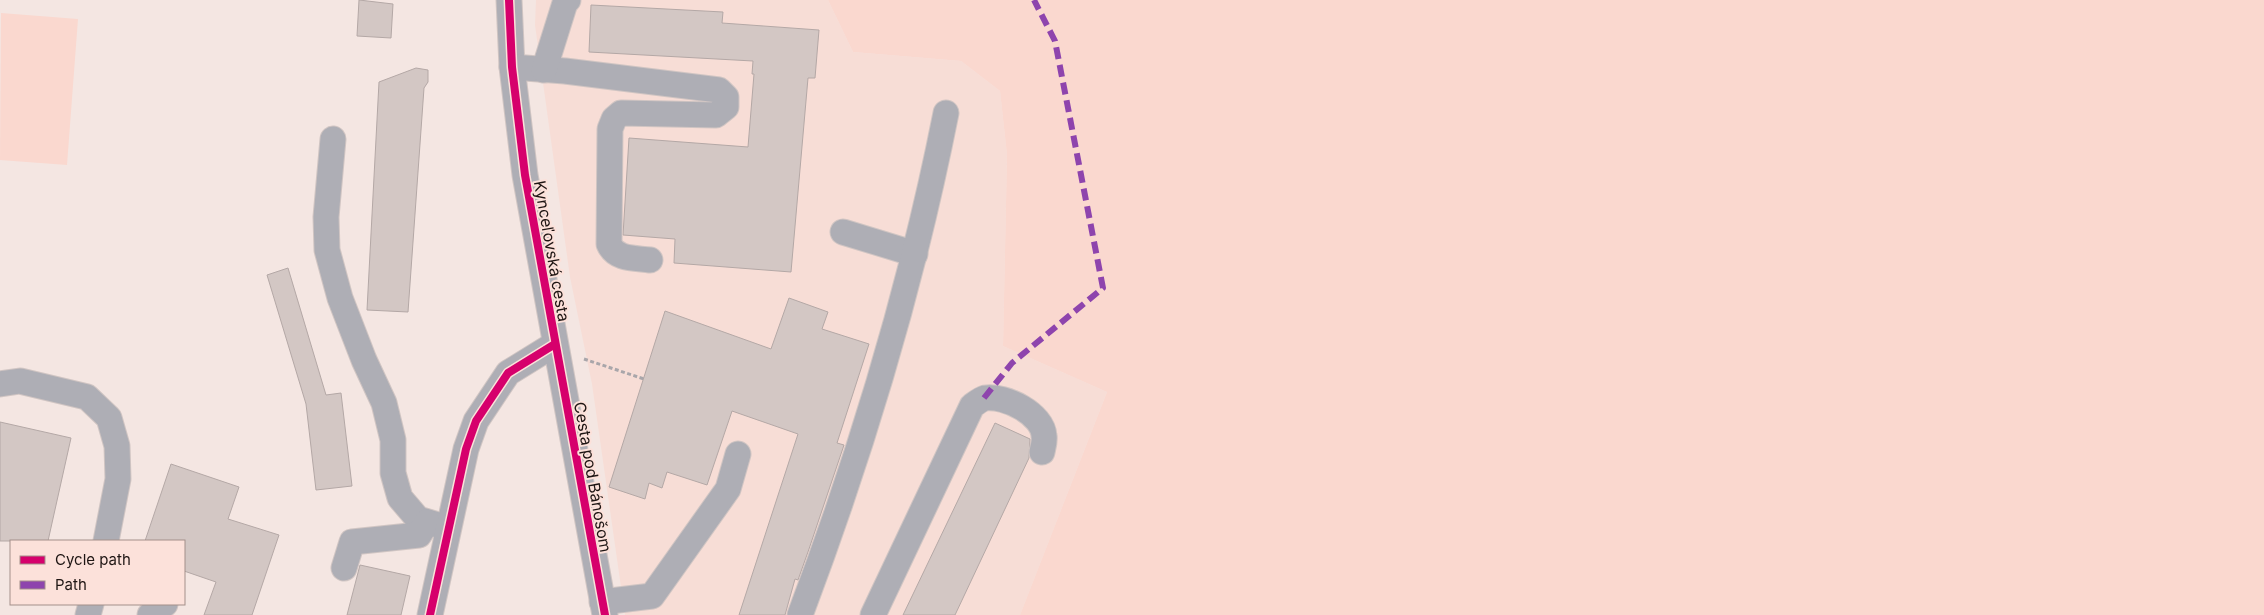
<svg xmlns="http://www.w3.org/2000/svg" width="2264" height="615" font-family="Inter,sans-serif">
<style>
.built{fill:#f7ddd6}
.green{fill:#fad8cf}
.building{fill:#d3c7c4;stroke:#b4a8a6}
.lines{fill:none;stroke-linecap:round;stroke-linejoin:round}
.minor-casing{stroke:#d0c5c3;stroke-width:27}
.path{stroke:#a9a6aa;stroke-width:3;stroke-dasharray:4 2.5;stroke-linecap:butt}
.minor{stroke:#aeaeb5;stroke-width:25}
.quiet{stroke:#8e44ad;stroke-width:6;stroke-dasharray:12 6;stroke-linecap:butt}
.cycleway-casing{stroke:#fce1da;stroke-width:11}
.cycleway{stroke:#d6006c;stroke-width:8}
.labels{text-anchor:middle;stroke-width:4;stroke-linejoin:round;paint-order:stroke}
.street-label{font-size:16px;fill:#1e1513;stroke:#fce1da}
</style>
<rect width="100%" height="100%" fill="#f4e6e2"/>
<polygon class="built" points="536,0 828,0 853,52 961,61 1000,91 1007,155 1003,346 1107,392 1020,615 625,615 592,384 570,277 535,25"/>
<g class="green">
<polygon points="828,0 2264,0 2264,615 1020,615 1107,392 1003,346 1007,155 1000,91 961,61 853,52"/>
<polygon points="1,13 78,19 67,165 0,160"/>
</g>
<g class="building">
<polygon points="359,0 393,4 391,38 357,36"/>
<polygon points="591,5 723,12 722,23 819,30 815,78 808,78 791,272 674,263 675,239 623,235 629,138 748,147 754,74 752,74 753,61 589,52"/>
<polygon points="416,68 428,70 428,82 424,88 408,312 367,310 379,82"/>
<polygon points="288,268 326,395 341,393 352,486 316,490 306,404 267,275"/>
<polygon points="789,298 828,312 822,329 869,344 837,443 844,445 809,549 798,580 795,579 785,615 739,615 798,434 732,411 707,485 667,472 662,488 649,483 645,499 609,487 665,311 771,349"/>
<polygon points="0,422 71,438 48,541 0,541"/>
<polygon points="995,423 1030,439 1029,458 955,615 903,615"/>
<polygon points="171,464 239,487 228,519 279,535 252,615 204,615 216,582 184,571 184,541 145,541"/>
<polygon points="360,565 410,576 401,615 347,615"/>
</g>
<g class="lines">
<g class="minor-casing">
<g id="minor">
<polyline points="509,0 512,67 525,175 605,615"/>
<path d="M512,67L565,71L719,90L726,97V107L716,115L621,113L614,119L610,129L609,244C616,260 635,258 650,260"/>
<polyline points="544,70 565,3 568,0"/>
<polyline points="333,139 326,217 327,250 340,298 364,360 384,403 393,440 393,473 400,498 418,519 448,528"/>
<polyline points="843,232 915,254"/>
<polyline points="0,384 20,381 87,397 109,418 117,446 118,479 106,541"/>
<polyline points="344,568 352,542 419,535 427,522"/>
<polyline points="602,602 652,596 728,489 738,454"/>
<polyline points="88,615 91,604"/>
<polyline points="150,615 165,604"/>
<polyline points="430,615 466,449 476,421 508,373 555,344"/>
<path d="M800,615C862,451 912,285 946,113"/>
<path d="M873,615L972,406C976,403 981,399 985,398C1005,395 1043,414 1044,436C1045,441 1043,447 1042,452"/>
</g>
</g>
<polyline class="path" points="584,359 644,379"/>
<use href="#minor" class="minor"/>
<polyline class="quiet" points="984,398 1012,363 1103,288 1055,41 1034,0"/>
<g class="cycleway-casing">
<g id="cycleway">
<polyline points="509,0 512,67 525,175 605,615"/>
<polyline points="430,615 466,449 476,421 508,373 555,344"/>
</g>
</g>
<use href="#cycleway" class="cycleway"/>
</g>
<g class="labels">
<g class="street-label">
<text transform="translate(552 251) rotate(80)" y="6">Kynceľovská cesta</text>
<text transform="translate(593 477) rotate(80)" y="6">Cesta pod Bánošom</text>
</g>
</g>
<rect x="10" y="540" width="175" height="65" fill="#fce1da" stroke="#a38f8a"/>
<rect x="20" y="556" width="25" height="8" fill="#d6006c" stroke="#a38f8a"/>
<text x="55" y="565" font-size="15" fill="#1e1513">Cycle path</text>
<rect x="20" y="581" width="25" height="8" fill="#8e44ad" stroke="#a38f8a"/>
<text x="55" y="590" font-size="15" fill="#1e1513">Path</text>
</svg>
